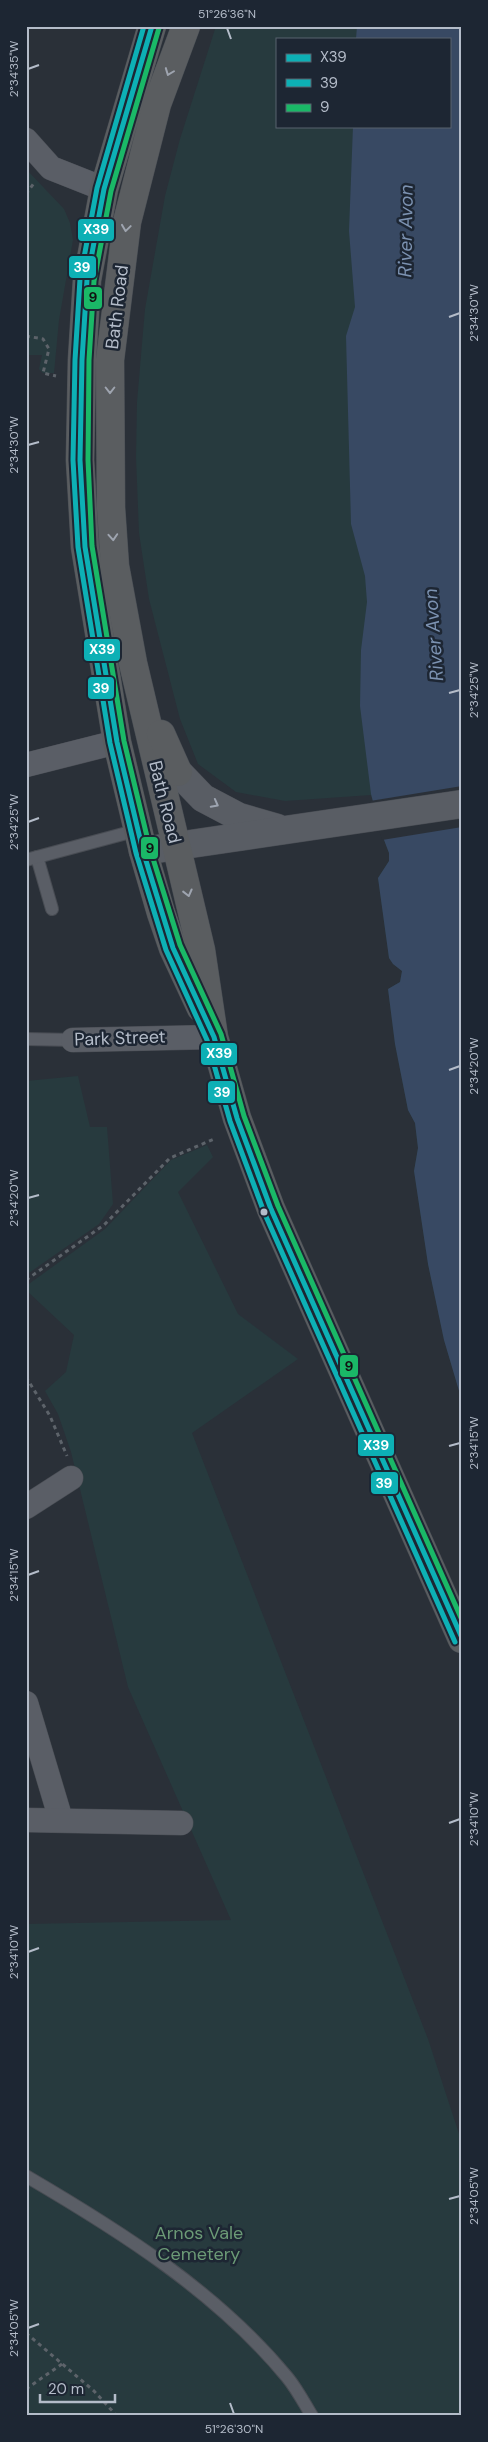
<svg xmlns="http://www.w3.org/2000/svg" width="488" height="2442" font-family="'DM Sans',sans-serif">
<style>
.green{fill:#273a3e}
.water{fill:#384963}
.pier{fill:#2a3038}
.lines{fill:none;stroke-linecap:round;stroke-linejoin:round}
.lane-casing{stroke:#484c53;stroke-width:14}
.street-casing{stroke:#484c53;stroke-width:25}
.secondary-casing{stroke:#484c53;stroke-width:29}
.highway-casing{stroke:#474c53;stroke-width:29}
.path{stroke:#5d636a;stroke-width:3;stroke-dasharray:4 4;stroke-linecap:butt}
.lane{stroke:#5a5e66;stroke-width:12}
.street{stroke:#5a5e66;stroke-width:24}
.secondary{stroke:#595d64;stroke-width:28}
.highway{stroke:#5a5d60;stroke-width:28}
.bus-1-casing{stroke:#1d2633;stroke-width:9}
.bus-2-casing{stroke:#1d2633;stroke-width:9}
.bus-3-casing{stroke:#1d2633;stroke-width:9}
.bus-1{stroke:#0db0b5;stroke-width:5}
.bus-2{stroke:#0db0b5;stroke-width:5}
.bus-3{stroke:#1ab867;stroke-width:5}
.oneway{stroke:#9ea4af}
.oneway2{stroke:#9da4b0}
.ticks{fill:none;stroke:#b4bcc9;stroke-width:2}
.bus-dot{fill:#b4bcc9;stroke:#1d2633;stroke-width:2}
.labels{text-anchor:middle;stroke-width:5;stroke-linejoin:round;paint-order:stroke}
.street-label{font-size:18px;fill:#b4bcc9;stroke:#1d2633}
.park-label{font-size:18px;fill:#6b9a76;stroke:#1d2633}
.water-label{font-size:19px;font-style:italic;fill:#7c92b1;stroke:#1d2633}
.line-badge{stroke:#1d2633;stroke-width:2}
.badge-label{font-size:14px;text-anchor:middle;font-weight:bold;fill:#fff}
.pale-badge-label{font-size:14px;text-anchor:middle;font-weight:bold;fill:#111}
.neatline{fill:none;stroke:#b4bcc9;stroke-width:2}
.ticks-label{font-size:12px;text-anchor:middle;fill:#b4bcc9}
</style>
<rect width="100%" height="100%" fill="#2a3038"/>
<g class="green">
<polygon points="216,26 390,26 389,39 277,39 277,126 382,126 462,1401 444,1340 428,1264 414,1171 418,1148 415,1123 408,1110 395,1044 388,989 400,982 402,971 393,964 389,958 378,878 389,861 389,853 381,832 371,795 285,801 236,792 198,764 180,719 149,599 139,533 136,457 137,402 145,309 165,196 180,139"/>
<polygon points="26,169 64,209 70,223 73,240 59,320 54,373 43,373 39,369 42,355 26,355"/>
<polygon points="78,1076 90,1127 107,1127 113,1204 99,1224 26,1275 26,1081"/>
<polygon points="207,1145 213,1157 178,1192 238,1314 298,1359 192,1433 428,2039 462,2143 462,2416 26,2416 26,1924 231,1920 128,1687 71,1452 58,1414 45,1391 66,1372 74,1335 26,1290 26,1286 105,1229 171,1160"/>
</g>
<polygon class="water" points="357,26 462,26 462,1401 444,1340 428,1264 414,1171 418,1148 415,1123 408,1110 395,1044 388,989 400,982 402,971 393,964 389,958 378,878 389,861 389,853 381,832 371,794 360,706 361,650 367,602 365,576 351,524 346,336 355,307 349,231 353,126 449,126 449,39 356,39"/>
<polygon class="pier" points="462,786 462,827 382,840 370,801"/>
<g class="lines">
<g class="lane-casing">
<g id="lane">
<polyline points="37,857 52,909"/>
<polyline points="26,860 138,830"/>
<polyline points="26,1039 73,1040"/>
<path d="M26,2176C120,2231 217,2292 287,2377C297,2389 304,2403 312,2416"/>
</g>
</g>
<g class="street-casing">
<g id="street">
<polyline points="26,140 51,168 104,189"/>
<polyline points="26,765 117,742"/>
<polyline points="73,1040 214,1037"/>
<polyline points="26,1507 71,1478"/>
<polyline points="26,1703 61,1820"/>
<polyline points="26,1820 181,1823"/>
</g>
</g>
<g class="secondary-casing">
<g id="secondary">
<polyline points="178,772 203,798 239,817 277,828"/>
<polyline points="143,851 462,804"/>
</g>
</g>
<g class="highway-casing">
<g id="highway">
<polyline points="152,26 104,189 87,280 82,360 80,460 85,547 117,742 143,851 161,913 173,948 201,1008"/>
<polyline points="186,26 157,104 127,222 110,360 111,508 115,566 133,663 201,950 214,1037 237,1118 271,1209 462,1639"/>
<polyline points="161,734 178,772"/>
</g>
</g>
<g class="path">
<polyline points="26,194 34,183"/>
<polyline points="26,336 43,339 49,349 43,373 56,376"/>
<polyline points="26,1280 104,1225 170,1158 214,1139"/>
<polyline points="26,1377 50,1416 67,1456"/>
<polyline points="26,2333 94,2391 117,2416"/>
<polyline points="26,2389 62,2364"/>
</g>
<use href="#lane" class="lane"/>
<use href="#street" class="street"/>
<use href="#secondary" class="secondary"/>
<use href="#highway" class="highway"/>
<g class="bus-1-casing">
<polyline id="bus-1" points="152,26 104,189 87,280 82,360 80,460 85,547 117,742 143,851 173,948 214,1037 237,1118 271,1209 462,1638"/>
</g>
<g class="bus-2-casing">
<polyline id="bus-2" points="144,26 97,188 80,279 75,360 73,460 78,547 110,743 136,853 166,950 207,1040 230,1121 264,1212 455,1642"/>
</g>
<g class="bus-3-casing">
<polyline id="bus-3" points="159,28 111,191 94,281 89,360 88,460 92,546 124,741 150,849 180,945 221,1034 244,1116 278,1206 462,1620"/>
</g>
<use href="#bus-1" class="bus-1"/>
<use href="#bus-2" class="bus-2"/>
<use href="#bus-3" class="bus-3"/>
</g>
<defs><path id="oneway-chevron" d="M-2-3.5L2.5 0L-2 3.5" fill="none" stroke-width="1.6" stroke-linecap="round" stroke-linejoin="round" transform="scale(1.25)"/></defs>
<g class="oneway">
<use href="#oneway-chevron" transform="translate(169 72) rotate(111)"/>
<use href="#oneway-chevron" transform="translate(126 228) rotate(98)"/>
<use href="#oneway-chevron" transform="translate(110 390) rotate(90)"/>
<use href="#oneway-chevron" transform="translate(113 537) rotate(86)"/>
<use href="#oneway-chevron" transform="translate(188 893) rotate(76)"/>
</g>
<use class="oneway2" href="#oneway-chevron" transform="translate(215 804) rotate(28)"/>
<path class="ticks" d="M227,28L231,39M28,69L39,65M449,317L460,313M28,445L39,442M449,693L460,690M28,822L39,818M449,1070L460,1066M28,1198L39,1195M449,1446L460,1443M28,1575L39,1571M449,1823L460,1819M28,1952L39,1948M449,2199L460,2196M28,2328L39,2324M230,2403L234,2414"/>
<circle class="bus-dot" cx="264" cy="1212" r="4.5"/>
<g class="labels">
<g class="street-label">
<text transform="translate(117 307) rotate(-83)" y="6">Bath Road</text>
<text transform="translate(165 802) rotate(76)" y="6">Bath Road</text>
<text transform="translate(120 1038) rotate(-2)" y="6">Park Street</text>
</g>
<g class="park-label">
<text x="199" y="2239">Arnos Vale<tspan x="199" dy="21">Cemetery</tspan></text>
</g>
<g class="water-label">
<text transform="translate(405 231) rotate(-89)" y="7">River Avon</text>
<text transform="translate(433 635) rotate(-94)" y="7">River Avon</text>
</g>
</g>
<g class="line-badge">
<rect x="77" y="218" width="38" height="24" rx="5" fill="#0db0b5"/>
<rect x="68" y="255" width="29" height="24" rx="5" fill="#0db0b5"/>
<rect x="83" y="286" width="20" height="24" rx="5" fill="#1ab867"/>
<rect x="83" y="638" width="38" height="24" rx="5" fill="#0db0b5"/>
<rect x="87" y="676" width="28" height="24" rx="5" fill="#0db0b5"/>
<rect x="140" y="836" width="19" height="24" rx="5" fill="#1ab867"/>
<rect x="200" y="1042" width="38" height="24" rx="5" fill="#0db0b5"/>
<rect x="207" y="1080" width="29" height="24" rx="5" fill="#0db0b5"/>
<rect x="339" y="1354" width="20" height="24" rx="5" fill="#1ab867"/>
<rect x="357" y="1433" width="38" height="24" rx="5" fill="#0db0b5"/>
<rect x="370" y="1471" width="29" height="24" rx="5" fill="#0db0b5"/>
</g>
<g class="badge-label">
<text x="96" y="234">X39</text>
<text x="82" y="272">39</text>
<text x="102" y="654">X39</text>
<text x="101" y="693">39</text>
<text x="219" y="1058">X39</text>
<text x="222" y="1097">39</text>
<text x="376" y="1450">X39</text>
<text x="384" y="1488">39</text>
</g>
<g class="pale-badge-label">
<text x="93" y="302">9</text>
<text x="150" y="853">9</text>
<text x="349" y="1371">9</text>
</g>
<rect width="488" height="2442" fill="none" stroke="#1d2633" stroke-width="55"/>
<rect x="276" y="38" width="175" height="90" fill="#1d2633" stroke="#59626f"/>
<rect x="286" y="54" width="25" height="8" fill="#0db0b5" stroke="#59626f"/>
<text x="320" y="62" font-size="15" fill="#b4bcc9">X39</text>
<rect x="286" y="79" width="25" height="8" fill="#0db0b5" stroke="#59626f"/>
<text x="320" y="88" font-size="15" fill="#b4bcc9">39</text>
<rect x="286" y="104" width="25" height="8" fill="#1ab867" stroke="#59626f"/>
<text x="320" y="112" font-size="15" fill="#b4bcc9">9</text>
<path d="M40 2394v8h75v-8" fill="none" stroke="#b4bcc9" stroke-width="2.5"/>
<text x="48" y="2394" font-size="15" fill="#b4bcc9" stroke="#1d2633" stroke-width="4" paint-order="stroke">20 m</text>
<rect x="28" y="28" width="432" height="2386" class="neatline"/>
<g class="ticks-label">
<text x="227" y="18">51°26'36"N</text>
<text transform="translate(14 69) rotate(-90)" y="4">2°34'35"W</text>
<text transform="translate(474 313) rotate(-90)" y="4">2°34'30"W</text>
<text transform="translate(14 445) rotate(-90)" y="4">2°34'30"W</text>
<text transform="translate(474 690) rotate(-90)" y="4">2°34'25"W</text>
<text transform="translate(14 822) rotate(-90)" y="4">2°34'25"W</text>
<text transform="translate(474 1066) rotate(-90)" y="4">2°34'20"W</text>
<text transform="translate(14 1198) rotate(-90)" y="4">2°34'20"W</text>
<text transform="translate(474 1443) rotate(-90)" y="4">2°34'15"W</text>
<text transform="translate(14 1575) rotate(-90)" y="4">2°34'15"W</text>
<text transform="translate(474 1819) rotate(-90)" y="4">2°34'10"W</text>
<text transform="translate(14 1952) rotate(-90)" y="4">2°34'10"W</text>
<text transform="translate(474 2196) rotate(-90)" y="4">2°34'05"W</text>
<text transform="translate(14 2328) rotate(-90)" y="4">2°34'05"W</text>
<text x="234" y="2433">51°26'30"N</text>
</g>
</svg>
